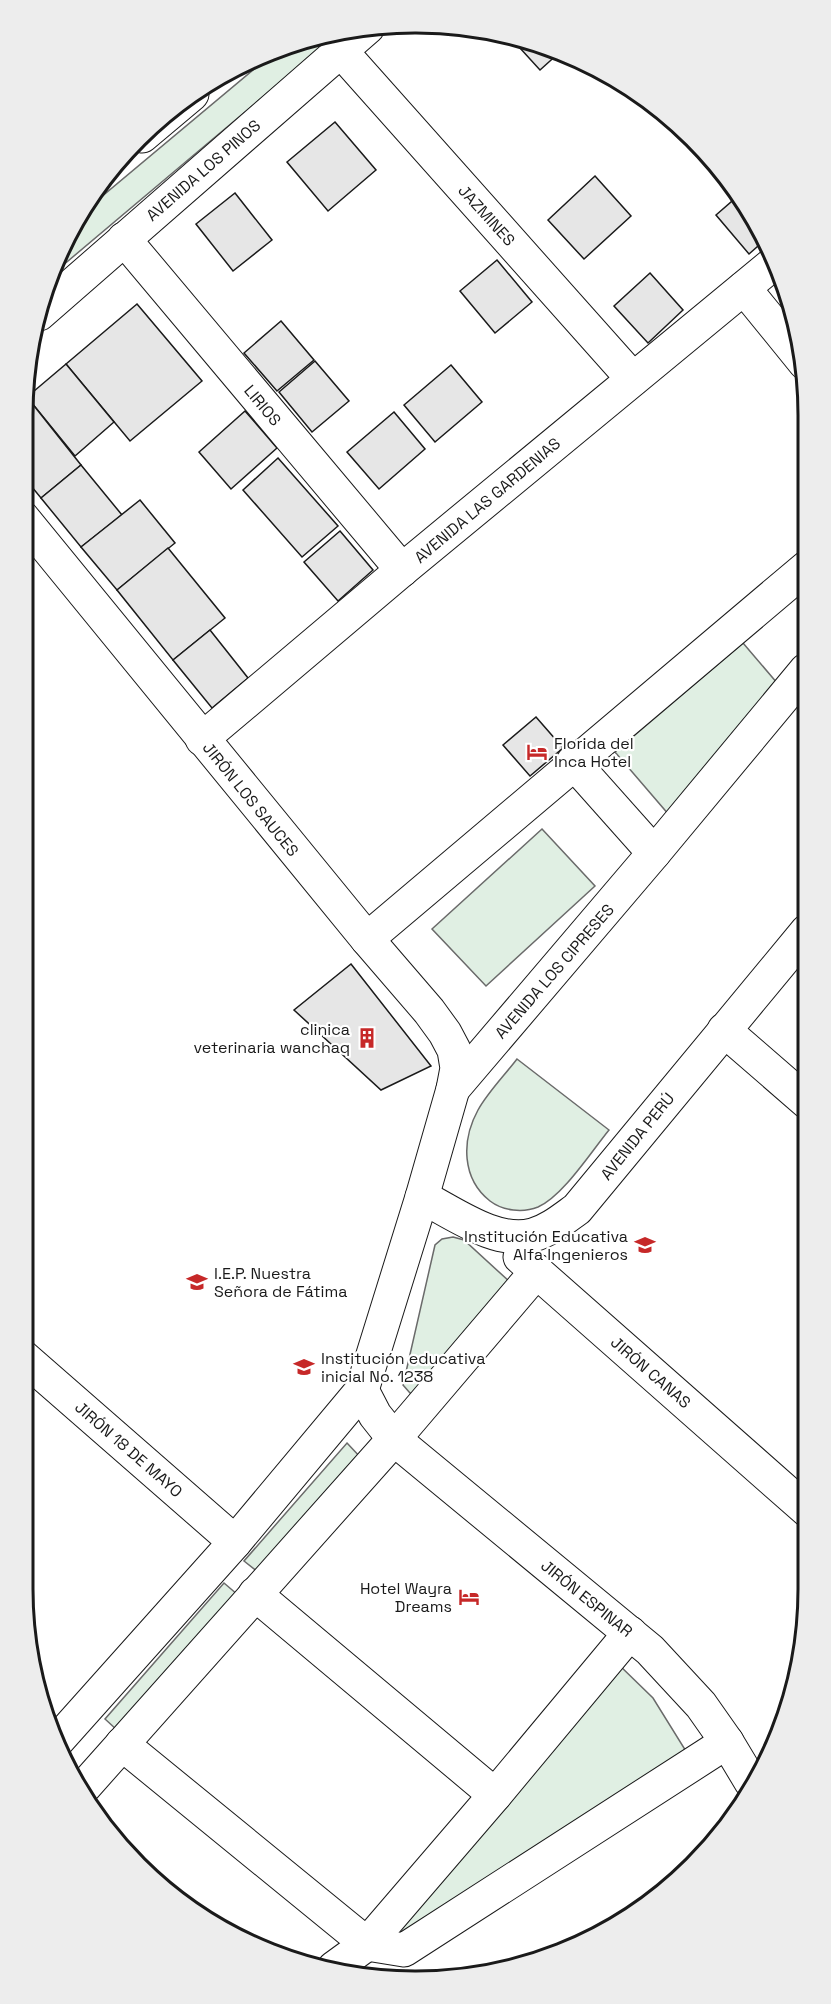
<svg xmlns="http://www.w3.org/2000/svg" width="831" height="2004" font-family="'Space Grotesk',sans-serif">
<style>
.green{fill:#e0efe3;stroke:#6a6a6a;stroke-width:1.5}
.building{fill:#e6e6e6;stroke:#1a1a1a;stroke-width:1.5}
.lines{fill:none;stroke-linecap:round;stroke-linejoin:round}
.minor-casing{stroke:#1a1a1a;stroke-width:35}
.major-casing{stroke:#1a1a1a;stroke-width:35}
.highway-casing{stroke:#1a1a1a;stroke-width:35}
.minor{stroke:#fff;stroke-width:33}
.major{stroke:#fff;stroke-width:33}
.highway{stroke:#fff;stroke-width:33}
.labels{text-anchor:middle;stroke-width:4.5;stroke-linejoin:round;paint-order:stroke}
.street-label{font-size:16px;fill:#1a1a1a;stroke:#fff}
.poi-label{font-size:16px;fill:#1a1a1a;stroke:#fff;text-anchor:start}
.rim{fill:none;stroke:#1a1a1a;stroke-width:3}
</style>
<rect width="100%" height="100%" fill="#fff"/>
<g class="green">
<polygon points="341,31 49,277 75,219 277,50 313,36"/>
<polygon points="743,643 778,684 670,816 615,752"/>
<polygon points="542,829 595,886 486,986 432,929"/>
<path d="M517,1059L609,1130C591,1152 563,1196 538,1207C523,1213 503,1211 490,1201C462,1179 461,1141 478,1110C488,1092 504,1076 517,1059Z"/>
<polygon points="453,1237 464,1240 511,1283 420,1393 410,1393 403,1385 435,1245 442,1239"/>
<polygon points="347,1443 362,1459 258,1572 244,1561"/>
<polygon points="224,1583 238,1595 117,1730 105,1719"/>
<polygon points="616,1662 653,1698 689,1756 400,1943 388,1930"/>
</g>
<g class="building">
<polygon points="509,36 541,43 560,52 540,70"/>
<polygon points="335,122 376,170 328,211 287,162"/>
<polygon points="595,176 631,216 584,259 548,220"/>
<polygon points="235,193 272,240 233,271 196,224"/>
<polygon points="738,196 766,239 749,254 716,215"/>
<polygon points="497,260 532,302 495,333 460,291"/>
<polygon points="650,273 683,310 648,343 614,306"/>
<polygon points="137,304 202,381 130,441 66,364"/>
<polygon points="281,321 314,360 277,391 244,353"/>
<polygon points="315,361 349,401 312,432 279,392"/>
<polygon points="66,364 114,422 75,456 27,397"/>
<polygon points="451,365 482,402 435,442 404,405"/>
<polygon points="27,397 81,465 41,498 22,475 22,416"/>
<polygon points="245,411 277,448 231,489 199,452"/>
<polygon points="394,412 425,449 379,489 347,452"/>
<polygon points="278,458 338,526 302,557 243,490"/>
<polygon points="81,465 122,515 81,547 41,498"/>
<polygon points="140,500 175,543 117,590 81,547"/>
<polygon points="340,531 373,570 338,601 304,562"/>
<polygon points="168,548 225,618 173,660 117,590"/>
<polygon points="210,630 248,678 212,708 173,660"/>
<polygon points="536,717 563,748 530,776 503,745"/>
<polygon points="351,964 431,1066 381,1090 294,1010"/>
</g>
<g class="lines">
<g class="minor-casing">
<g id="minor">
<polyline points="340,50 633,379"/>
<polyline points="124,239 402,570"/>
<polyline points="744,288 805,363"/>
<polyline points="22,517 367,939 429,1011 445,1033 454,1050 457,1068 453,1089 422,1197 362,1390 235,1542 58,1740"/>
<polyline points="202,739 402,570 774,263"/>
<polyline points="573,762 654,853"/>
<polyline points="367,939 806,568"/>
<polyline points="724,1030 807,1102"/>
<polyline points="453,1089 654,853 806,670"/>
<path d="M422,1197C454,1213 496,1245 533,1235C550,1230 563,1219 577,1209L807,931"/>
<polyline points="520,1257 808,1511"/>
<polyline points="22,1356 235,1542"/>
<polyline points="362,1390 375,1415 394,1439 650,1650 701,1705 727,1742 751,1782"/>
<polyline points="255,1594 495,1795"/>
<polyline points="122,1744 367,1944 404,1950 727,1742"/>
<polyline points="85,1786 394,1439 537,1271"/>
<polyline points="334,1968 367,1944 495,1795 630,1633"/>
</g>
</g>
<g class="major-casing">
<polyline id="major" points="142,136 192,94"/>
</g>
<g class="highway-casing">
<polyline id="highway" points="39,314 368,27"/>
</g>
<use href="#minor" class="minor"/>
<use href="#major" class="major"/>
<use href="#highway" class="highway"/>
</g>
<defs>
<g id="hotel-bare" transform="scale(1.62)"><path d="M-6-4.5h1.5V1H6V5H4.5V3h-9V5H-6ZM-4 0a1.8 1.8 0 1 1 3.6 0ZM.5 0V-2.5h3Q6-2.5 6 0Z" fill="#c62828" stroke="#fff" stroke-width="2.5" paint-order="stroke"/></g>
<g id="building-bare" transform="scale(1.62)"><path d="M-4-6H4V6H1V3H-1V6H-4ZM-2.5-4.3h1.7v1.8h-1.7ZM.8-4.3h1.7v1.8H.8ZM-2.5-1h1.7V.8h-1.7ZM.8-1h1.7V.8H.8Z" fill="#c62828" stroke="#fff" stroke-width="2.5" paint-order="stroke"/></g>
<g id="school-bare" transform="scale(1.62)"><path d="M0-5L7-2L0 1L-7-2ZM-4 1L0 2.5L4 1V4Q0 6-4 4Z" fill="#c62828" stroke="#fff" stroke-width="2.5" paint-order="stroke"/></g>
</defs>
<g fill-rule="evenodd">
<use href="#hotel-bare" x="537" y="752"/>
<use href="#building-bare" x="367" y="1038"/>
<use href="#school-bare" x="645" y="1245"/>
<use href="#school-bare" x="197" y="1282"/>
<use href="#school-bare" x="304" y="1367"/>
<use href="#hotel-bare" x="469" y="1597"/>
</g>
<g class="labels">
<g class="street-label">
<text transform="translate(203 170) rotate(-41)" y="6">AVENIDA LOS PINOS</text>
<text transform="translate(487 215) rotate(48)" y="6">JAZMINES</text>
<text transform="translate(263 405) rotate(50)" y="6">LIRIOS</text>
<text transform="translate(487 500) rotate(-40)" y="6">AVENIDA LAS GARDENIAS</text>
<text transform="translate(251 799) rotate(51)" y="6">JIRÓN LOS SAUCES</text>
<text transform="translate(554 971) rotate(-49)" y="6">AVENIDA LOS CIPRESES</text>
<text transform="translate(637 1136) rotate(-51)" y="6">AVENIDA PERÚ</text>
<text transform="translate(651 1372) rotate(41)" y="6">JIRÓN CANAS</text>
<text transform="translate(129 1449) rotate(41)" y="6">JIRÓN 18 DE MAYO</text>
<text transform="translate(587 1598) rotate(39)" y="6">JIRÓN ESPINAR</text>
</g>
<g class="poi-label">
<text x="554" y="749">Florida del<tspan x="554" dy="18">Inca Hotel</tspan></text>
<text x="350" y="1035" text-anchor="end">clinica<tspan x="350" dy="18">veterinaria wanchaq</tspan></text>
<text x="628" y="1242" text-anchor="end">Institución Educativa<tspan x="628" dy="18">Alfa Ingenieros</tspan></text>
<text x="214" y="1279">I.E.P. Nuestra<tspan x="214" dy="18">Señora de Fátima</tspan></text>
<text x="321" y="1364">Institución educativa<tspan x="321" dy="18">inicial No. 1238</tspan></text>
<text x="452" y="1594" text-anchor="end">Hotel Wayra<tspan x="452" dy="18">Dreams</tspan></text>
</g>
</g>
<path d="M0 0H831V2004H0ZM415 33H416A382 382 0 0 1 798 415V1589A382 382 0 0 1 416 1971H415A382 382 0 0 1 33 1589V415A382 382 0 0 1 415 33Z" fill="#ededed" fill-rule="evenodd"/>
<path class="rim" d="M415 33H416A382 382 0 0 1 798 415V1589A382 382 0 0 1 416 1971H415A382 382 0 0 1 33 1589V415A382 382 0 0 1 415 33Z"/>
</svg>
